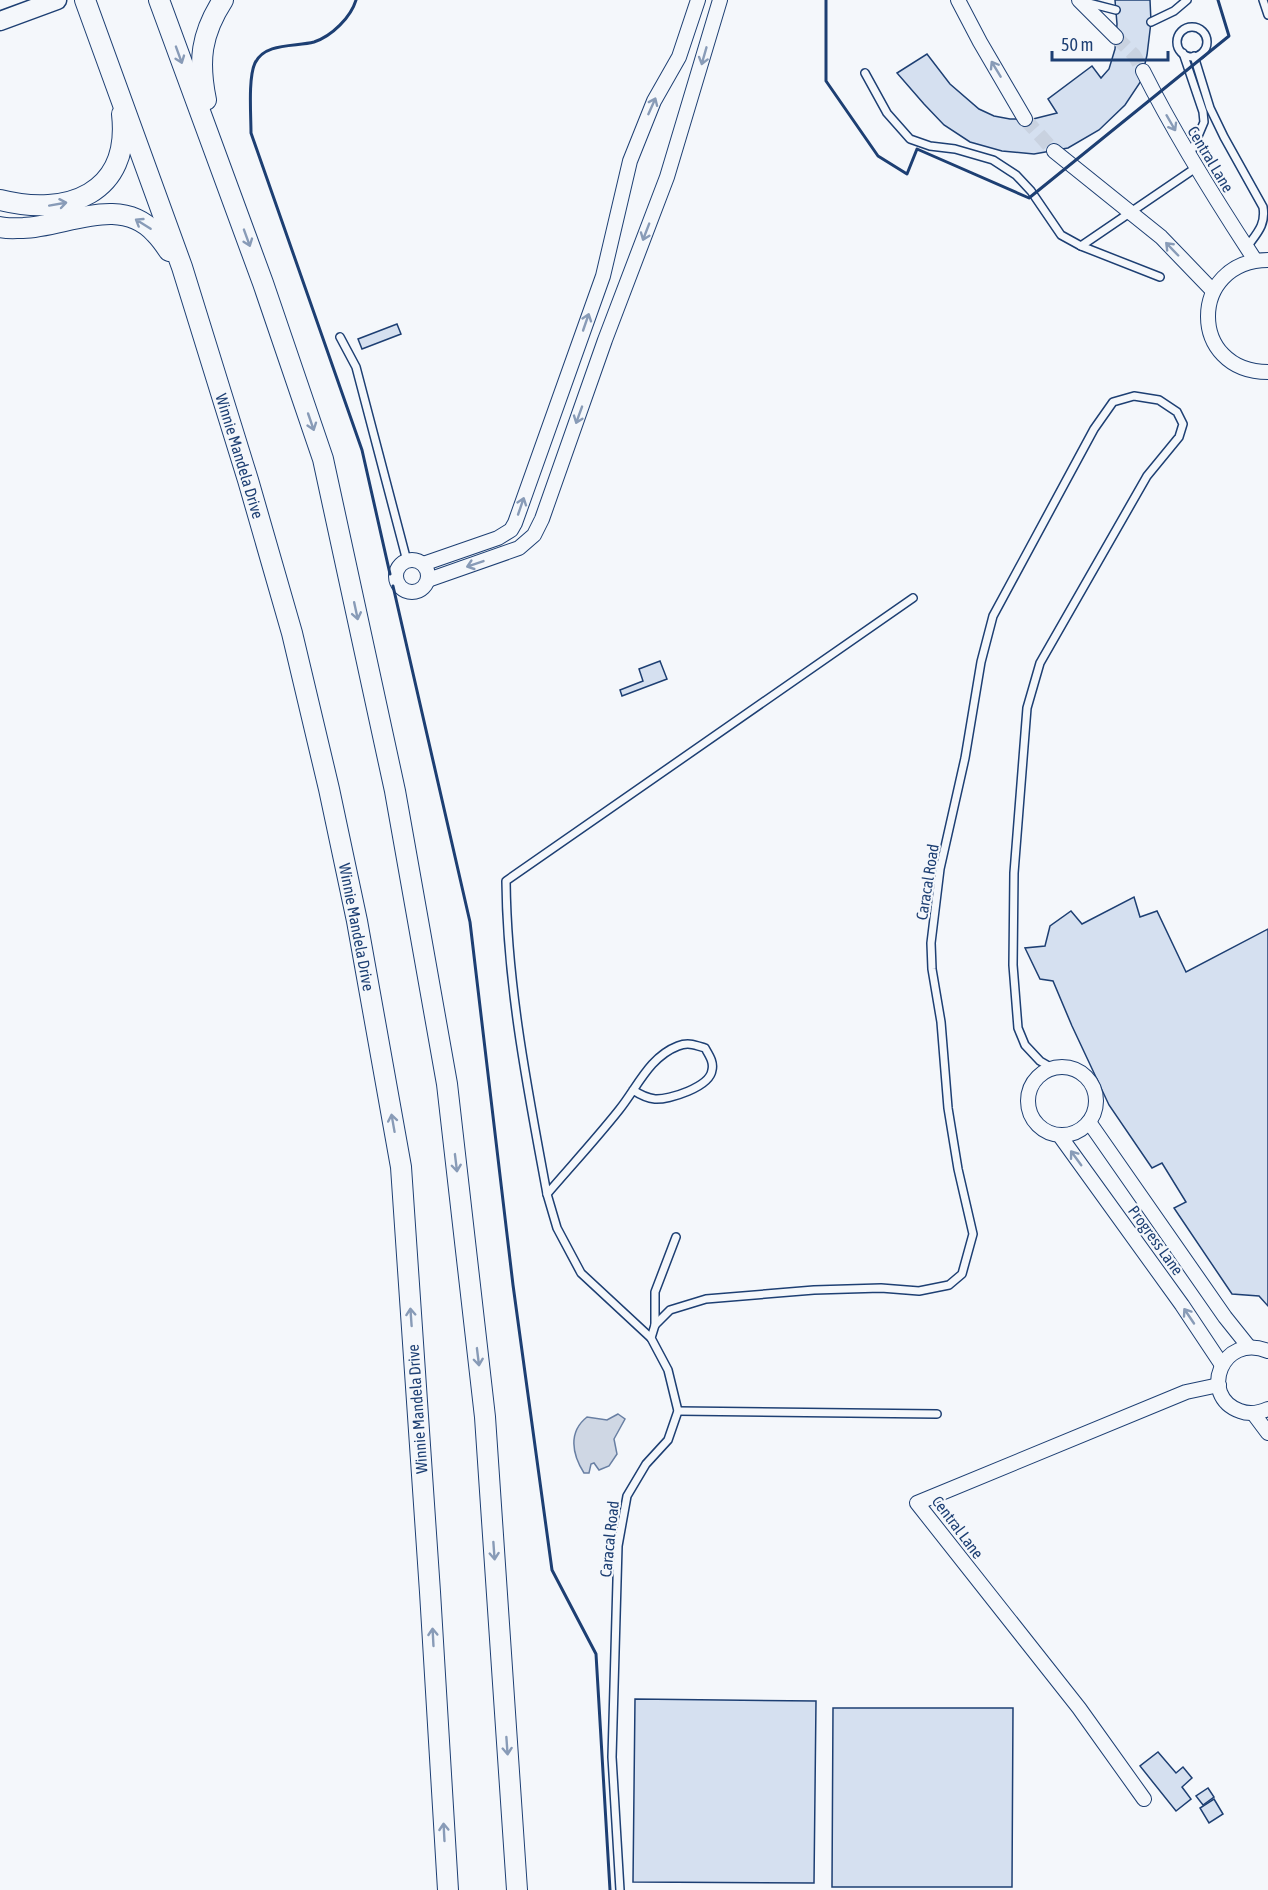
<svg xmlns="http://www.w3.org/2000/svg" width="1268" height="1890" font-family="'Asap Condensed',sans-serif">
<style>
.water{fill:#cfd7e4;stroke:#687fa3;stroke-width:1.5}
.building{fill:#d5e0f0;stroke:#1d3f73;stroke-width:1.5}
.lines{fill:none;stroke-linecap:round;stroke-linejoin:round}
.minor-tunnel{stroke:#c9d2e0;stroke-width:14;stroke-dasharray:14 7;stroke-linecap:butt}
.service-casing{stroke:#1d3f73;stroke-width:10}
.minor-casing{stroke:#1d3f73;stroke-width:16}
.tertiary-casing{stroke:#1d3f73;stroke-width:21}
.secondary-casing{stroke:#1d3f73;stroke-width:22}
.service{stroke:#f4f7fb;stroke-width:7}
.minor{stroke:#f4f7fb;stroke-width:14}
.tertiary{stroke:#f4f7fb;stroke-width:18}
.secondary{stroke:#f4f7fb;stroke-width:20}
.wall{stroke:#1d3f73;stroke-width:3}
.oneway{stroke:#889bb7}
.labels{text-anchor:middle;stroke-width:4.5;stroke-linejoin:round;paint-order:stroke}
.street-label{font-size:16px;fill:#1d3f73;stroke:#f4f7fb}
</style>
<rect width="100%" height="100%" fill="#f4f7fb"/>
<path class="water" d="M618,1414L625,1419L614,1439L617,1454L609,1466L599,1470L594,1463L591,1464L589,1473H584C572,1454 568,1432 587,1417L607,1420Z"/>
<g class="building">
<polygon points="1115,0 1150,0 1151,22 1147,55 1141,81 1125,105 1099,130 1068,148 1034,154 1002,151 970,142 944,125 924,104 897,73 927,54 950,84 979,109 994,116 1010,119 1033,119 1057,113 1048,99 1092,66 1101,78 1109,69 1115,49 1117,24"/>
<polygon points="397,324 401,334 362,349 358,339"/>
<polygon points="660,661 667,679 622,696 620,690 643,681 639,669"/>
<polygon points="1134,897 1140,917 1157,911 1186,972 1268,929 1268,1306 1259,1296 1232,1294 1174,1208 1186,1202 1162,1163 1152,1168 1109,1105 1072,1026 1053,981 1040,979 1025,948 1045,946 1050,926 1071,911 1082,924"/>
<polygon points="635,1699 816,1701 814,1883 633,1882"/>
<polygon points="833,1708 1013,1708 1012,1887 832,1887"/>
<polygon points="1158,1752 1176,1773 1183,1767 1192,1778 1182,1787 1191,1799 1176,1811 1140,1766"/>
<polygon points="1208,1788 1214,1797 1203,1805 1196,1796"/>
<polygon points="1214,1799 1223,1814 1209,1823 1200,1808"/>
</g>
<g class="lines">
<g class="minor-tunnel">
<polyline points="1116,37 1134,55 1143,71"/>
<polyline points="1025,119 1054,151"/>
</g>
<g class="service-casing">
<g id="service">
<polyline points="1263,0 1268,15"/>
<polyline points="1085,2 1116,10"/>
<polyline points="1151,22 1174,11 1187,0"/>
<circle cx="1192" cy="42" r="15"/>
<polyline points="1183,53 1203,112 1204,122 1190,155"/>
<path d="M1194,56L1210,108L1224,137L1263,207C1266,225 1257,233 1247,247"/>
<polyline points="865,73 887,113 910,139 930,146 955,149 993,160 1016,175 1031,191 1061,235 1081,246 1197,167"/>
<polyline points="1081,246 1160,277"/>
<polyline points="340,337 356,367 407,561"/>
<path d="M633,1090C639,1094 646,1098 655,1099C669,1100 710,1087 712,1070C714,1062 709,1055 705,1048C695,1045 688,1042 678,1046C649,1057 637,1088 619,1110C596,1139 571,1166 547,1194L557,1228L581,1273L651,1338"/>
<path d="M547,1194C528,1091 507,986 506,881L913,598"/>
<polyline points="655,1325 655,1292 676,1237"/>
<polyline points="678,1411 937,1414"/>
<polyline points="620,1890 612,1757 618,1546 627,1496 646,1464 668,1440 678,1411 668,1370 651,1338 655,1325 670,1310 706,1299 814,1290 881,1288 919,1291 949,1285 962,1274 973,1234 958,1169 948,1108 941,1022 932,969 931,943 940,869 965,758 981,662 993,616 1094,429 1113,402 1134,396 1159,400 1177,412 1183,424 1179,437 1147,476 1040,663 1027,708 1014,873 1013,965 1018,1028 1025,1045 1040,1061 1054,1069"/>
</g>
</g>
<g class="minor-casing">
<g id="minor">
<polyline points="958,0 980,42 1025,119"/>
<polyline points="1079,0 1116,37"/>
<path d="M1143,71C1176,137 1215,199 1255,260"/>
<polyline points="1054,151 1161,237 1213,291"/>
<path d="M1268,260C1188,261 1188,372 1268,372"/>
<circle cx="412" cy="576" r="16"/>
<polyline points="423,564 498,538 511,530 515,523 603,276 630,161 654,101 679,57 698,0"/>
<polyline points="428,580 519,548 534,535 542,519 605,340 667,177 720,0"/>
<circle cx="1062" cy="1101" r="34"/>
<polyline points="1089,1122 1225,1317 1249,1347"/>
<polyline points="1060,1136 1182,1305 1222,1365"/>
<path d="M1268,1351C1222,1332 1198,1396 1240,1411C1250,1415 1259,1413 1268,1409"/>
<polyline points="1253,1413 1268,1433"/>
<polyline points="1144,1799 1079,1708 917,1503 1186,1392 1219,1385"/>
</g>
</g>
<g class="tertiary-casing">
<polyline id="tertiary" points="0,21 57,0"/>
</g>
<g class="secondary-casing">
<g id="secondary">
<polyline points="85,0 182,267 248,480 292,633 329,789 357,921 401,1167 430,1592 448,1890"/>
<polyline points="159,0 263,283 323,459 395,791 447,1084 485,1417 517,1890"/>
<path d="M206,100C198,61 201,34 223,0"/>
<path d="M0,200C67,217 131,194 122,114"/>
<path d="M0,227C7,229 15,228 23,228C65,227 120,194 155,233C160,238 165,245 169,251"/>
</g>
</g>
<use href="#service" class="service"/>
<use href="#minor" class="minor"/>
<use href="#tertiary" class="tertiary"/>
<use href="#secondary" class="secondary"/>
<g class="wall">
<path d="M356,0C351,17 332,36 314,42C296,47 265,42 255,63C248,78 251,115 251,133L362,450L390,574"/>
<polyline points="826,0 826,81 878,156 907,174 917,149 1029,198 1229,36 1218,0"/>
<polyline points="393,586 470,922 513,1285 552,1570 596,1654 610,1890"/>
</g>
</g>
<defs><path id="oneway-shaft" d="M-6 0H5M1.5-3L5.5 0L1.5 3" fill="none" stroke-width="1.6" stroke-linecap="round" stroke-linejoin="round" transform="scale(1.5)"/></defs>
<g class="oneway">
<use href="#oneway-shaft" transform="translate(179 55) rotate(70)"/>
<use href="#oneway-shaft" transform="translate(704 56) rotate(106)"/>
<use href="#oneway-shaft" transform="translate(996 69) rotate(-121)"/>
<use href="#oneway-shaft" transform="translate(652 106) rotate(-66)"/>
<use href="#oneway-shaft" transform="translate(1171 123) rotate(60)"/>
<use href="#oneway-shaft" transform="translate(58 204) rotate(-10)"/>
<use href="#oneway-shaft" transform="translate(143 224) rotate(-148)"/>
<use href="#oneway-shaft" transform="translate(646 232) rotate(111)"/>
<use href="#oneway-shaft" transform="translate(247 238) rotate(70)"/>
<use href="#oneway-shaft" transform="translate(1172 249) rotate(-134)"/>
<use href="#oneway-shaft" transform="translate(586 322) rotate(-71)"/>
<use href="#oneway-shaft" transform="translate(579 415) rotate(110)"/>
<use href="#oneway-shaft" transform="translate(311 422) rotate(71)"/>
<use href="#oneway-shaft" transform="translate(521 506) rotate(-71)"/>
<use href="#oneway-shaft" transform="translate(475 564) rotate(161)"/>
<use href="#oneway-shaft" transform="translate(356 611) rotate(78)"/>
<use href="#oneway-shaft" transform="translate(393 1123) rotate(-100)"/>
<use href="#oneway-shaft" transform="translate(1076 1158) rotate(-126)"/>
<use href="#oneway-shaft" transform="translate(456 1163) rotate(83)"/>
<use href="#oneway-shaft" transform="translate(1189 1316) rotate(-124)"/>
<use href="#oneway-shaft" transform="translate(411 1317) rotate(-94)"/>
<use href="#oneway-shaft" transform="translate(478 1357) rotate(83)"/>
<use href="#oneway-shaft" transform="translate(494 1551) rotate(86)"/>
<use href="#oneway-shaft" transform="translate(433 1637) rotate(-93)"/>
<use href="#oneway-shaft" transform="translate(507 1746) rotate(86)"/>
<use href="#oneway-shaft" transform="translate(444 1832) rotate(-93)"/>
</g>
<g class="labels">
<g class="street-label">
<text transform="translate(1211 159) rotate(59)" y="6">Central Lane</text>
<text transform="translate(240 456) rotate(73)" y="6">Winnie Mandela Drive</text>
<text transform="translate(927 882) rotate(-81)" y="6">Caracal Road</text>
<text transform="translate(357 927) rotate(79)" y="6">Winnie Mandela Drive</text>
<text transform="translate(1156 1240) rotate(54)" y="6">Progress Lane</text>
<text transform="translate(417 1409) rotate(-94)" y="6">Winnie Mandela Drive</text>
<text transform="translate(958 1527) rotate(53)" y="6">Central Lane</text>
<text transform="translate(609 1539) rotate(-84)" y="6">Caracal Road</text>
</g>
</g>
<path d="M1052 51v9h116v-9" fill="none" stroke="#1d3f73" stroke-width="3"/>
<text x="1061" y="51" font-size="18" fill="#1d3f73" stroke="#f4f7fb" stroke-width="4.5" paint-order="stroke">50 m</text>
</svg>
